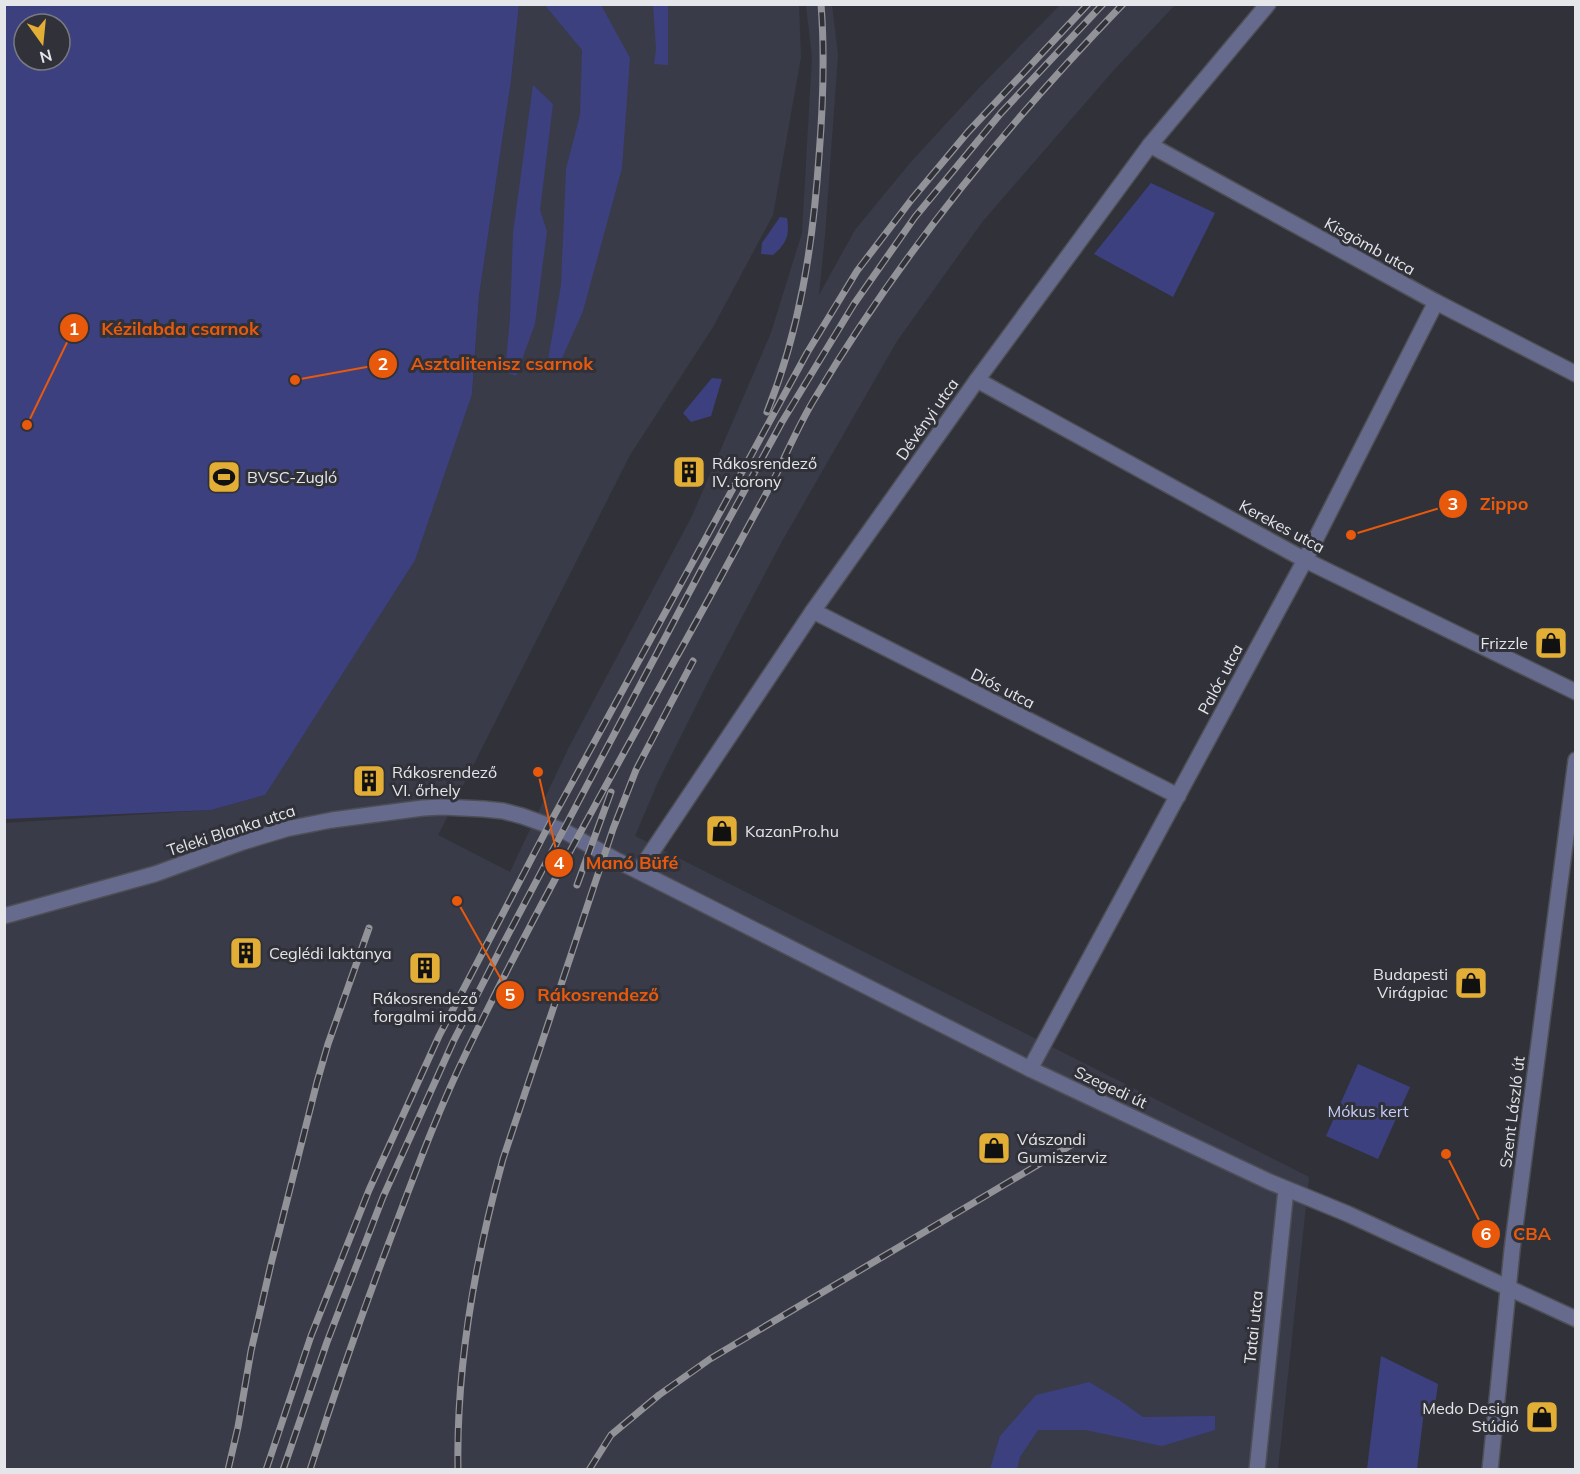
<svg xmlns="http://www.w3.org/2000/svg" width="1580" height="1474" font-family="Mulish,sans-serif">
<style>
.built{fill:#393b48}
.green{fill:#3c407f;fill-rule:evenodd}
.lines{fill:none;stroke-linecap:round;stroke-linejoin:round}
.minor-casing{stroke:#4e4f55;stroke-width:18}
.minor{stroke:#666a8c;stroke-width:15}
.rail-casing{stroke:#929398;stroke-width:7}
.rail{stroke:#313239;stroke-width:4.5;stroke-dasharray:14;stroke-linecap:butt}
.labels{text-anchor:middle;stroke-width:6;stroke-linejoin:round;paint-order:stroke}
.street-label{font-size:16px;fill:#e5e6ea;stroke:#313239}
.poi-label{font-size:16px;fill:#e5e6ea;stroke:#313239;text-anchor:start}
.park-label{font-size:16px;fill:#c7cef8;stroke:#313239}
.leader{fill:none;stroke:#e8590c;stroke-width:2}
.callout-dot{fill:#e8590c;stroke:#313239;stroke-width:2}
.mark-label{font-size:18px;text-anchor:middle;font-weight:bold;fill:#fff}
.callout-label{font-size:18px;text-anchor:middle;font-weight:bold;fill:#e8590c;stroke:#313239;stroke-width:6;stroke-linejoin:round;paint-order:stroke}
</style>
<rect width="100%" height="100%" fill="#313239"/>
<polygon class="built" points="519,5 799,5 801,57 773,215 713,327 630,455 438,835 510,872 569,747 692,516 771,333 802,233 812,57 806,5 832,5 838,55 825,235 819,295 855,230 910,163 978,89 1060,5 1175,5 1113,71 983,221 897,341 781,543 713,672 657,784 635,836 1309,1177 1278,1469 5,1470 5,823 211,810 265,795 472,394 479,296 511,81"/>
<g class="green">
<path d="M5,4L519,5L511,81L479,296L472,394L415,560L265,795L211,810L5,819ZM24,24H60V60H24Z"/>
<polygon points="544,4 601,5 630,58 622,168 583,311 559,365 548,360 561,285 566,169 580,115 582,50"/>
<polygon points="653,5 668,5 668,65 654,64 656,49"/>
<polygon points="533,85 553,104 540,210 547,231 535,324 516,376 505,372 510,318 513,233"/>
<polygon points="1151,183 1215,213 1173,297 1094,254"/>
<path d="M780,217L787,218C790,236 786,244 773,255L761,254L762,243Z"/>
<polygon points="712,378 722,379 711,416 691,422 683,413"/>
<polygon points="1358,1064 1410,1087 1378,1159 1326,1136"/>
<polygon points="1381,1356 1438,1384 1434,1412 1424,1411 1417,1469 1367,1469"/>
<polygon points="1089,1382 1119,1400 1143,1417 1215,1416 1215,1430 1162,1446 1085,1430 1038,1430 1020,1457 1017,1469 990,1469 1000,1436 1036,1395"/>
</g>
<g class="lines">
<g class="minor-casing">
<g id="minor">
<polyline points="1150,145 1436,302 1576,374"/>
<polyline points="977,380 1305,560 1576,692"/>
<polyline points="813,611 1178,796"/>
<polyline points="639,871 813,611 977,380 1150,145 1268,4"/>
<polyline points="4,916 155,874 243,842 286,829 332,820 423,808 442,807 484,809 503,811 522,816 564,831 618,861 1030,1069 1270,1182 1348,1214 1576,1319"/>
<polyline points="1030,1069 1305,560 1436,302"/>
<polyline points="1257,1470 1286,1189"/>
<polyline points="1490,1470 1512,1250 1576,760"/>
</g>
</g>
<use href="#minor" class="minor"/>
<g class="rail-casing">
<g id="rail">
<path d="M767,412C800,330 813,244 819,156C823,106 825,55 821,4"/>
<polyline points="577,885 611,792"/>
<polyline points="228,1470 238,1427 251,1351 271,1264 317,1082 328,1044 369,928"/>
<polyline points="266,1470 311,1336 369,1190 439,1036 549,825 807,353 857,271 912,199 968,132 1088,4"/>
<polyline points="283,1470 327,1342 383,1197 453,1042 502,946 700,572 782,422 854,304 915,217 1001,113 1103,4"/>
<path d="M310,1470C334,1394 360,1319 388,1245C413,1179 437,1112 468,1049C531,919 602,793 671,667C706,605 739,543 773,481C787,453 799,424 815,398C901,254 1007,124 1123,4"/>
<path d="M458,1470C456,1365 475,1260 503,1159L613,829L636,770L693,661"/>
<polyline points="589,1470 611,1435 659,1395 710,1359 1083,1138"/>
</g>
</g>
<use href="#rail" class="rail"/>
</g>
<defs>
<g id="building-square" transform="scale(1.725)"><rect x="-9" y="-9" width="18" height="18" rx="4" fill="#e3ae35" stroke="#313239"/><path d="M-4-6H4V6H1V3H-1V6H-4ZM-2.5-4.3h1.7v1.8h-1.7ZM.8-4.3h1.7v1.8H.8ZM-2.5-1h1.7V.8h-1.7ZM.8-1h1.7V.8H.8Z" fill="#111"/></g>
<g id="stadium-square" transform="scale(1.725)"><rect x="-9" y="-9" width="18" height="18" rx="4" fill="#e3ae35" stroke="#313239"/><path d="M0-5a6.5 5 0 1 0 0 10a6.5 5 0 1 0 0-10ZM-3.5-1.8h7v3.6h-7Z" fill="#111"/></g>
<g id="shop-square" transform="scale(1.725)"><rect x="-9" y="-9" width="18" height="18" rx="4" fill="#e3ae35" stroke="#313239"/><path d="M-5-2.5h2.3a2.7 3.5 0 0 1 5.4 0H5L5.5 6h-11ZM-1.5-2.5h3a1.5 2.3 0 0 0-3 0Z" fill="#111"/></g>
</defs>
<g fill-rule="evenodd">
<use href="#building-square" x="689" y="472"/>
<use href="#stadium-square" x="224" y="477"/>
<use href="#shop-square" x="1551" y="643"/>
<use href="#building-square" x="369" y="781"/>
<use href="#shop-square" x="722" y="831"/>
<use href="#building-square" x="246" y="953"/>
<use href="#building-square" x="425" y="968"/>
<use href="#shop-square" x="1471" y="983"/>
<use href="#shop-square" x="994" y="1148"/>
<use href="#shop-square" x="1542" y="1417"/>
</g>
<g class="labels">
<g class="street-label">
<text transform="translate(1370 246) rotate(29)" y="6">Kisgömb utca</text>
<text transform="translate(927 419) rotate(-55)" y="6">Dévényi utca</text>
<text transform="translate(1282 526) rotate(28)" y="6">Kerekes utca</text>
<text transform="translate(1220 679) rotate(-62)" y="6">Palóc utca</text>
<text transform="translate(1003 688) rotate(27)" y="6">Diós utca</text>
<text transform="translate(231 830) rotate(-18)" y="6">Teleki Blanka utca</text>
<text transform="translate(1111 1087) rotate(25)" y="6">Szegedi út</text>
<text transform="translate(1512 1112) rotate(-83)" y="6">Szent László út</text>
<text transform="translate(1253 1327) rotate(-84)" y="6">Tatai utca</text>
</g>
<g class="poi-label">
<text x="712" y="469">Rákosrendező<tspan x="712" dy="18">IV. torony</tspan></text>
<text x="247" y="483">BVSC-Zugló</text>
<text x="1528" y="649" text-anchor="end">Frizzle</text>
<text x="392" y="778">Rákosrendező<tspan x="392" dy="18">VI. őrhely</tspan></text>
<text x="745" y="837">KazanPro.hu</text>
<text x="269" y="959">Ceglédi laktanya</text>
<text x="1448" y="980" text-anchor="end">Budapesti<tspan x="1448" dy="18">Virágpiac</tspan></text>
<text x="425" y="1004" text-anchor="middle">Rákosrendező<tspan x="425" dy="18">forgalmi iroda</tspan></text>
<text x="1017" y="1145">Vászondi<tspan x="1017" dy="18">Gumiszerviz</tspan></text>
<text x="1519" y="1414" text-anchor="end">Medo Design<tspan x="1519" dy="18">Stúdió</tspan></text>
</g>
<g class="park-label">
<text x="1368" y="1117">Mókus kert</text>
</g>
</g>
<path class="leader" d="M27 425L74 328M295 380L383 364M1351 535L1453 504M538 772L559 863M457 901L510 995M1446 1154L1486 1234"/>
<g class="callout-dot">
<circle cx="27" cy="425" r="6"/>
<circle cx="295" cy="380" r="6"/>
<circle cx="1351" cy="535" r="6"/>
<circle cx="538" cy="772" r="6"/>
<circle cx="457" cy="901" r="6"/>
<circle cx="1446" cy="1154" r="6"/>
<circle cx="74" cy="328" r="15"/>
<circle cx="383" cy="364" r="15"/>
<circle cx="1453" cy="504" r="15"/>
<circle cx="559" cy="863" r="15"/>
<circle cx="510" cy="995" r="15"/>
<circle cx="1486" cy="1234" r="15"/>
</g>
<g class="mark-label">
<text x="74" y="335">1</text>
<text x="383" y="370">2</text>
<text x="1453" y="510">3</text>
<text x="559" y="869">4</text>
<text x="510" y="1001">5</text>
<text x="1486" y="1240">6</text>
</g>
<g class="callout-label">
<text x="180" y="335">Kézilabda csarnok</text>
<text x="502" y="370">Asztalitenisz csarnok</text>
<text x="1504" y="510">Zippo</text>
<text x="632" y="869">Manó Büfé</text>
<text x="598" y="1001">Rákosrendező</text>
<text x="1532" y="1240">CBA</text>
</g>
<rect width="1580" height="1474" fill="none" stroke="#e5e6ea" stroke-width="12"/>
<g transform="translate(42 42) rotate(165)"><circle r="28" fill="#313239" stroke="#797a80" stroke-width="1.5"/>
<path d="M0-4.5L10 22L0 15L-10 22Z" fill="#e3ae35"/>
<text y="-9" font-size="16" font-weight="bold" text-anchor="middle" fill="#e5e6ea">N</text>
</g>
</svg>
